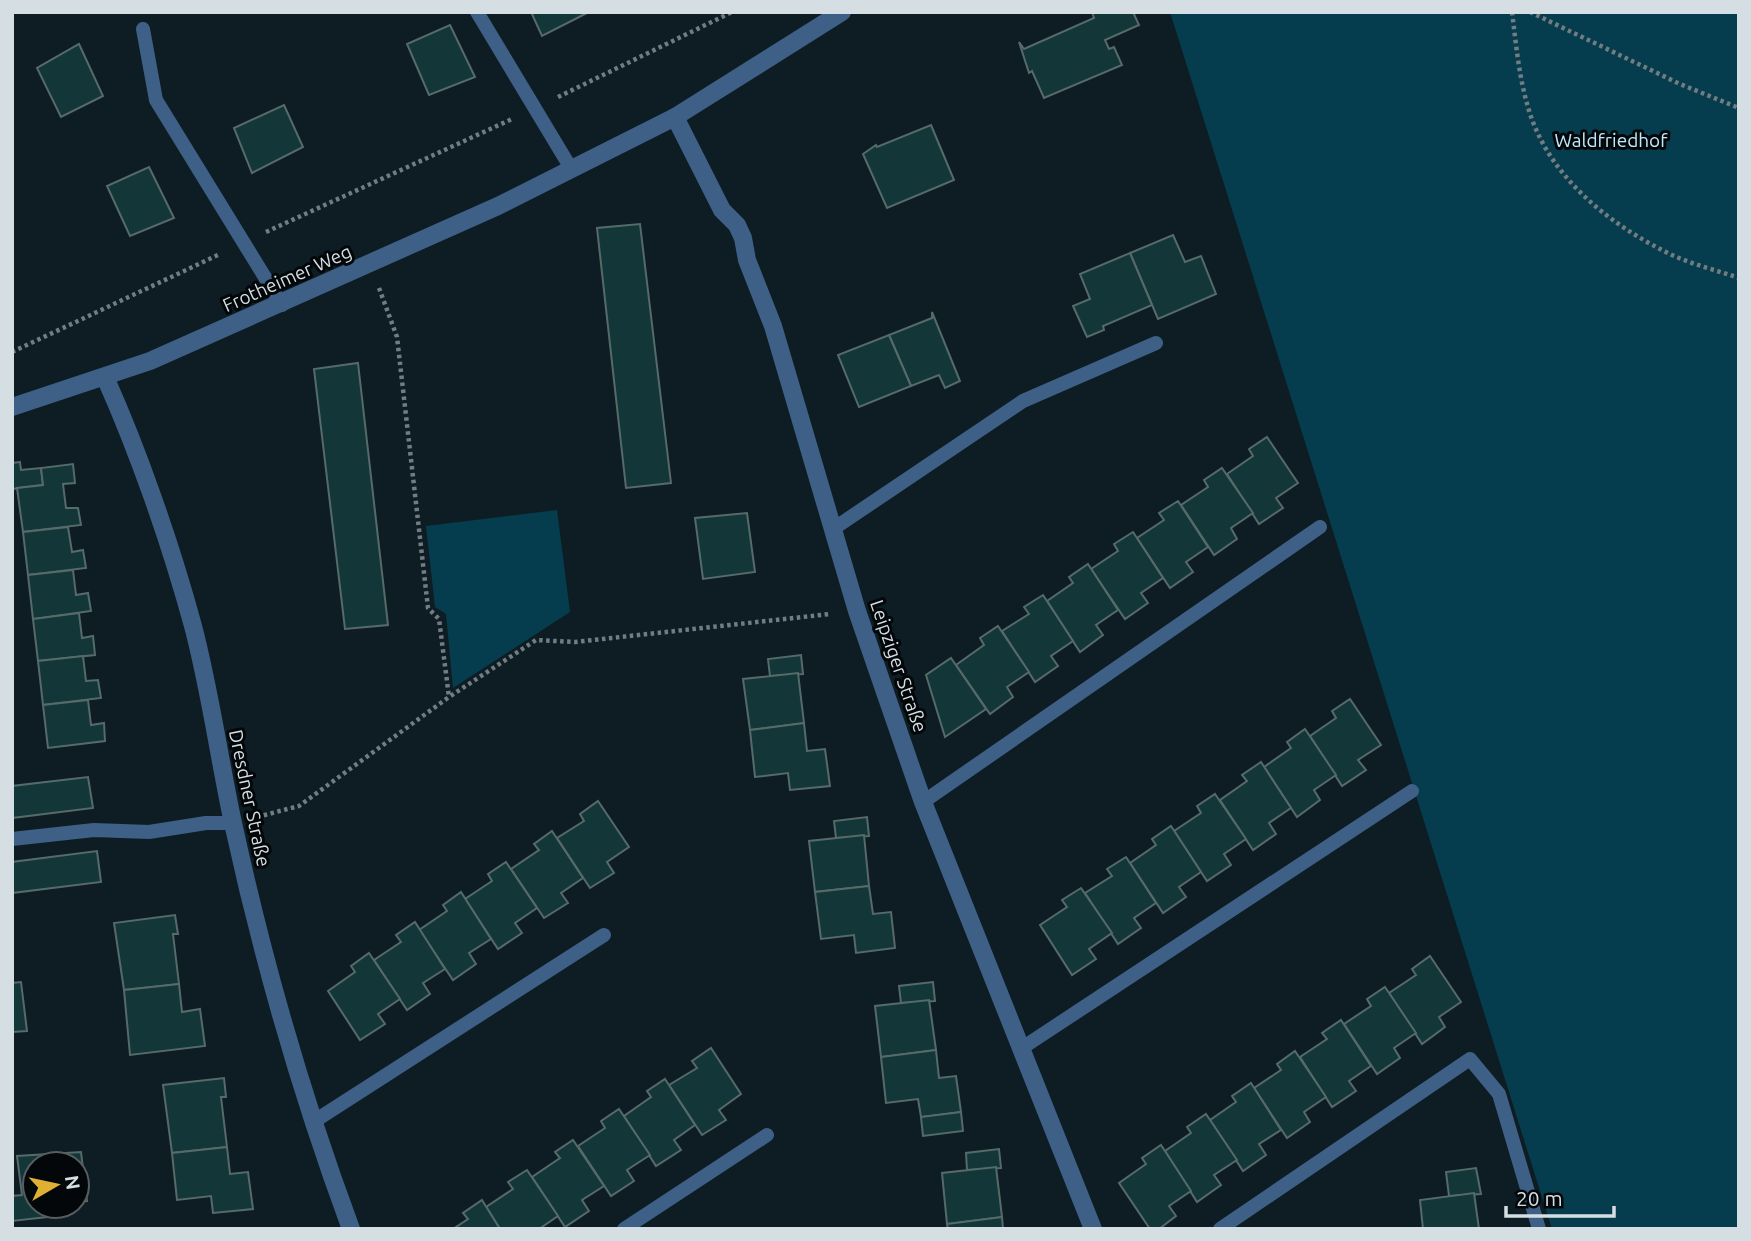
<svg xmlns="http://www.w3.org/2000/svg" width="1751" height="1241" font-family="Ubuntu,sans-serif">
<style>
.green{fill:#063d4e}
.building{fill:#133738;stroke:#566a6a;stroke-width:2}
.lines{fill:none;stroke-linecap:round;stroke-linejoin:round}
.path{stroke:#717d82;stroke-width:4.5;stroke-dasharray:3.5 3.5;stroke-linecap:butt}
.lane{stroke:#3e6086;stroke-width:14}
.street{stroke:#3e6086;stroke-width:18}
.labels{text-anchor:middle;stroke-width:6;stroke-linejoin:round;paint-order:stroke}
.park-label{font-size:19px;fill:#bdeafd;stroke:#030709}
.street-label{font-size:19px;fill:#d5dfe3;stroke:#030709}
</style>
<rect width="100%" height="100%" fill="#0e1d23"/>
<g class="green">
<polygon points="1170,12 1739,12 1739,1229 1552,1229"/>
<polygon points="557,510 570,612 453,688 446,614 435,607 426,526"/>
</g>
<g class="building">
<polygon points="531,12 589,12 542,36"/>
<polygon points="1092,12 1133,12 1139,25 1105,40 1109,49 1114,47 1122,65 1044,98 1032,71 1029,73 1019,42 1024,49 1094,18"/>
<polygon points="450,25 475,77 429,95 407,44"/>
<polygon points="79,44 103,96 61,117 37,68"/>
<polygon points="284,105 303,147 252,173 234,128"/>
<polygon points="931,125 954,180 887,208 863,154 876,145 877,147"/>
<polygon points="149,167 174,218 130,236 107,186"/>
<polygon points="640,224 671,483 626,488 597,228"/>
<polygon points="1173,235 1185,262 1201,256 1216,294 1158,319 1130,253"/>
<polygon points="1130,253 1152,305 1103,326 1104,330 1087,337 1073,306 1090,299 1080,274"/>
<polygon points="932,312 960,381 945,388 939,375 911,386 889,335 932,318"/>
<polygon points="889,335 911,386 859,407 838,355"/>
<polygon points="358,363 388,625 345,629 314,369"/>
<polygon points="1267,437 1298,483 1276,498 1283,508 1259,524 1227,474 1253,456 1249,449"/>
<polygon points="20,462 21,470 41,468 43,485 12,489 12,463"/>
<polygon points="73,464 75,483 63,484 66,508 78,508 81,525 23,532 17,488 43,485 41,468"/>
<polygon points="1222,468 1253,513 1231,528 1237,539 1214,555 1181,505 1208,487 1204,480"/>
<polygon points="1178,501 1208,547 1186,562 1193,572 1170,588 1137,538 1164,520 1159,513"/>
<polygon points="747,513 755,572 703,579 695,518"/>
<polygon points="68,527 72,552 83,550 86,568 28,575 23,532"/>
<polygon points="1133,532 1163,578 1141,593 1148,603 1125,619 1091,569 1118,551 1114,544"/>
<polygon points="1088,564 1118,610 1096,625 1103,635 1080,652 1047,601 1073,583 1069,577"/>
<polygon points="73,570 76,595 88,593 91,611 33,619 28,575"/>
<polygon points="1043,595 1073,641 1051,656 1058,666 1035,682 1002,631 1029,614 1024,607"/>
<polygon points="79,613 82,638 93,636 95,655 38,661 33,619"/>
<polygon points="998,626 1029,672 1007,687 1013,697 990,714 956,665 984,645 980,638"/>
<polygon points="801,655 803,674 770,676 768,659"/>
<polygon points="83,656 86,681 98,680 101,698 43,705 38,661"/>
<polygon points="951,658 986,709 945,737 926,675"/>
<polygon points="798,673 804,723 750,730 743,679"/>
<polygon points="1350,699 1381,745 1358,760 1366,770 1342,786 1310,736 1336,718 1332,711"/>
<polygon points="88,700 91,725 104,723 105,741 48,748 43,705"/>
<polygon points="804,723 807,751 825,749 830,786 790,790 788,773 755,777 750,730"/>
<polygon points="1305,729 1336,775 1314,790 1320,800 1297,817 1264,767 1291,748 1287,742"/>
<polygon points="1261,762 1291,808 1269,823 1276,834 1253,850 1220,800 1247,781 1242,775"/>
<polygon points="88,777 93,808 12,818 12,786"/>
<polygon points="1215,794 1246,839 1224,854 1231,865 1207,881 1174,831 1201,813 1197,806"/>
<polygon points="598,801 629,847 607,862 614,873 590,888 557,838 584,821 580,814"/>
<polygon points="867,817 869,836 836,838 834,821"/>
<polygon points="1171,826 1201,872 1179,887 1186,897 1163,913 1130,863 1156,845 1152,839"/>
<polygon points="552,831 583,878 561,893 568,903 544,918 511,869 539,850 534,844"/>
<polygon points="864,835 869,886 815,892 809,841"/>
<polygon points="97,851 101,882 12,893 12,862"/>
<polygon points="1126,857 1156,903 1134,918 1141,928 1118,944 1085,893 1112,876 1107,869"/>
<polygon points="506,862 537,908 515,923 522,933 498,949 465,899 492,881 488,874"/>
<polygon points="869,886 873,914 891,912 895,948 856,953 854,935 821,939 815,892"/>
<polygon points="1081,888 1112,933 1089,949 1096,959 1072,975 1040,925 1067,907 1062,900"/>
<polygon points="461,892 491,939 469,953 476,964 453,980 419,930 447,911 443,905"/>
<polygon points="175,915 178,934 173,934 179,984 124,990 114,923"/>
<polygon points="415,922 445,969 423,983 430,994 407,1010 374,960 401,942 396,935"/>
<polygon points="369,953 400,999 378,1014 385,1024 360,1040 328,991 355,972 351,966"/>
<polygon points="1430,956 1461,1002 1439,1017 1445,1027 1422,1044 1389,993 1416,975 1412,969"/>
<polygon points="21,982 27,1031 12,1032 12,983"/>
<polygon points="933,982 935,1001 901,1003 899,986"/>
<polygon points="179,984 182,1012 200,1009 205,1046 130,1055 124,990"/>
<polygon points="1385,987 1416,1033 1394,1048 1400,1058 1377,1074 1344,1024 1371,1006 1367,999"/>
<polygon points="929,1000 936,1050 881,1057 875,1006"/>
<polygon points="1341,1020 1371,1066 1349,1081 1356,1091 1332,1107 1300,1057 1327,1039 1322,1033"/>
<polygon points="711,1048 741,1094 719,1110 726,1120 702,1135 669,1085 697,1068 692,1061"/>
<polygon points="936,1050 939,1078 956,1076 961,1112 921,1117 918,1099 886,1103 881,1057"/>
<polygon points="1295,1051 1326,1097 1304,1112 1310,1122 1287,1138 1254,1088 1281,1070 1277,1064"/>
<polygon points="224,1078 226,1097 221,1097 227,1147 172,1153 163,1085"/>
<polygon points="665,1079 695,1125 674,1140 681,1150 656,1166 624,1116 651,1097 647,1091"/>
<polygon points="1251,1083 1281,1130 1259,1144 1266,1155 1243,1171 1210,1120 1236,1102 1232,1096"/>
<polygon points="619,1109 650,1155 627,1170 634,1181 611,1196 578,1146 605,1128 601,1121"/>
<polygon points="961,1112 963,1131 923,1136 921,1117"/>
<polygon points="1206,1114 1237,1160 1214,1175 1221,1185 1197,1202 1165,1151 1191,1133 1187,1127"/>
<polygon points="573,1140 604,1186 582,1200 589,1211 565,1227 532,1177 560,1158 555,1152"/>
<polygon points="1161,1145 1191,1191 1169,1206 1176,1216 1159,1229 1150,1229 1119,1183 1146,1164 1142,1158"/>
<polygon points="227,1147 230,1174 248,1172 253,1209 213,1213 211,1196 177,1200 172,1153"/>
<polygon points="999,1149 1001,1168 967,1170 966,1153"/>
<polygon points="81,1152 87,1201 77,1202 77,1164 35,1164 35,1206 55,1206 56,1216 12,1221 12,1196 22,1195 17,1156"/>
<polygon points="996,1167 1002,1217 947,1224 942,1173"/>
<polygon points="1476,1168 1481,1194 1449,1196 1446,1172"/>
<polygon points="527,1170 558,1216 539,1229 500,1229 486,1207 513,1189 508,1182"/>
<polygon points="1474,1193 1479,1229 1423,1229 1420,1200"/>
<polygon points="482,1200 500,1229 453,1229 468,1219 463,1213"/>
<polygon points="1002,1217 1003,1229 948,1229 947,1224"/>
</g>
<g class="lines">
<g class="path">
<path d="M1512,12C1516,44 1519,77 1528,107C1547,175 1607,223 1668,253C1690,264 1716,270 1739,278"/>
<polyline points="1530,12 1680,84 1739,108"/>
<polyline points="558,97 732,12"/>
<polyline points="266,232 512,119"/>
<polyline points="379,288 397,337 428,608 439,619 449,697"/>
<polyline points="12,352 220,254"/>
<polyline points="257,817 299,806 449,697 536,640 575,642 830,614"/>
</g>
<g class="lane">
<polyline points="477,12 572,170"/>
<polyline points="143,29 156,100 282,305"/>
<polyline points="833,529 1023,401 1156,343"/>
<polyline points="923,802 1320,527"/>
<polyline points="12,839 94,830 149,832 206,823 233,823"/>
<polyline points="1022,1048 1412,791"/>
<polyline points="313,1122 604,935"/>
<polyline points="624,1229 767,1135"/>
<polyline points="1220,1229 1470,1059 1499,1094 1539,1229"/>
</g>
<g class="street">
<polyline points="675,117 722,210 737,225 743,238 747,260 773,326 857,611 923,802 1093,1229"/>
<path d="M105,377C139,453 171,545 193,626C210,690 219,758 233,823C263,961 302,1097 351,1229"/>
<polyline points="12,407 150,361 498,206 675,117 842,12"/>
</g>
</g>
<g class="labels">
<g class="park-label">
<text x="1611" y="147">Waldfriedhof</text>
</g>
<g class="street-label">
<text transform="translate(287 278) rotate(-24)" y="7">Frotheimer Weg</text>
<text transform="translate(899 666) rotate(71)" y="7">Leipziger Straße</text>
<text transform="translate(250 798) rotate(78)" y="7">Dresdner Straße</text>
</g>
</g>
<rect width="1751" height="1241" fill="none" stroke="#d5dfe3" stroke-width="28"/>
<g transform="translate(56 1185) rotate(81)"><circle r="33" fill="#030709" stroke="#575d60" stroke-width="2"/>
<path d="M0-5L12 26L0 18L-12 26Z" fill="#e0b034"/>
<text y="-10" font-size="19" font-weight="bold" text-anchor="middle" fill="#d5dfe3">N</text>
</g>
<path d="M1506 1206v10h108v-10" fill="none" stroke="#d5dfe3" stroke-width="3.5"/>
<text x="1516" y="1206" font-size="21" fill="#d5dfe3" stroke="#030709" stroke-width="5" paint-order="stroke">20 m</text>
</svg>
